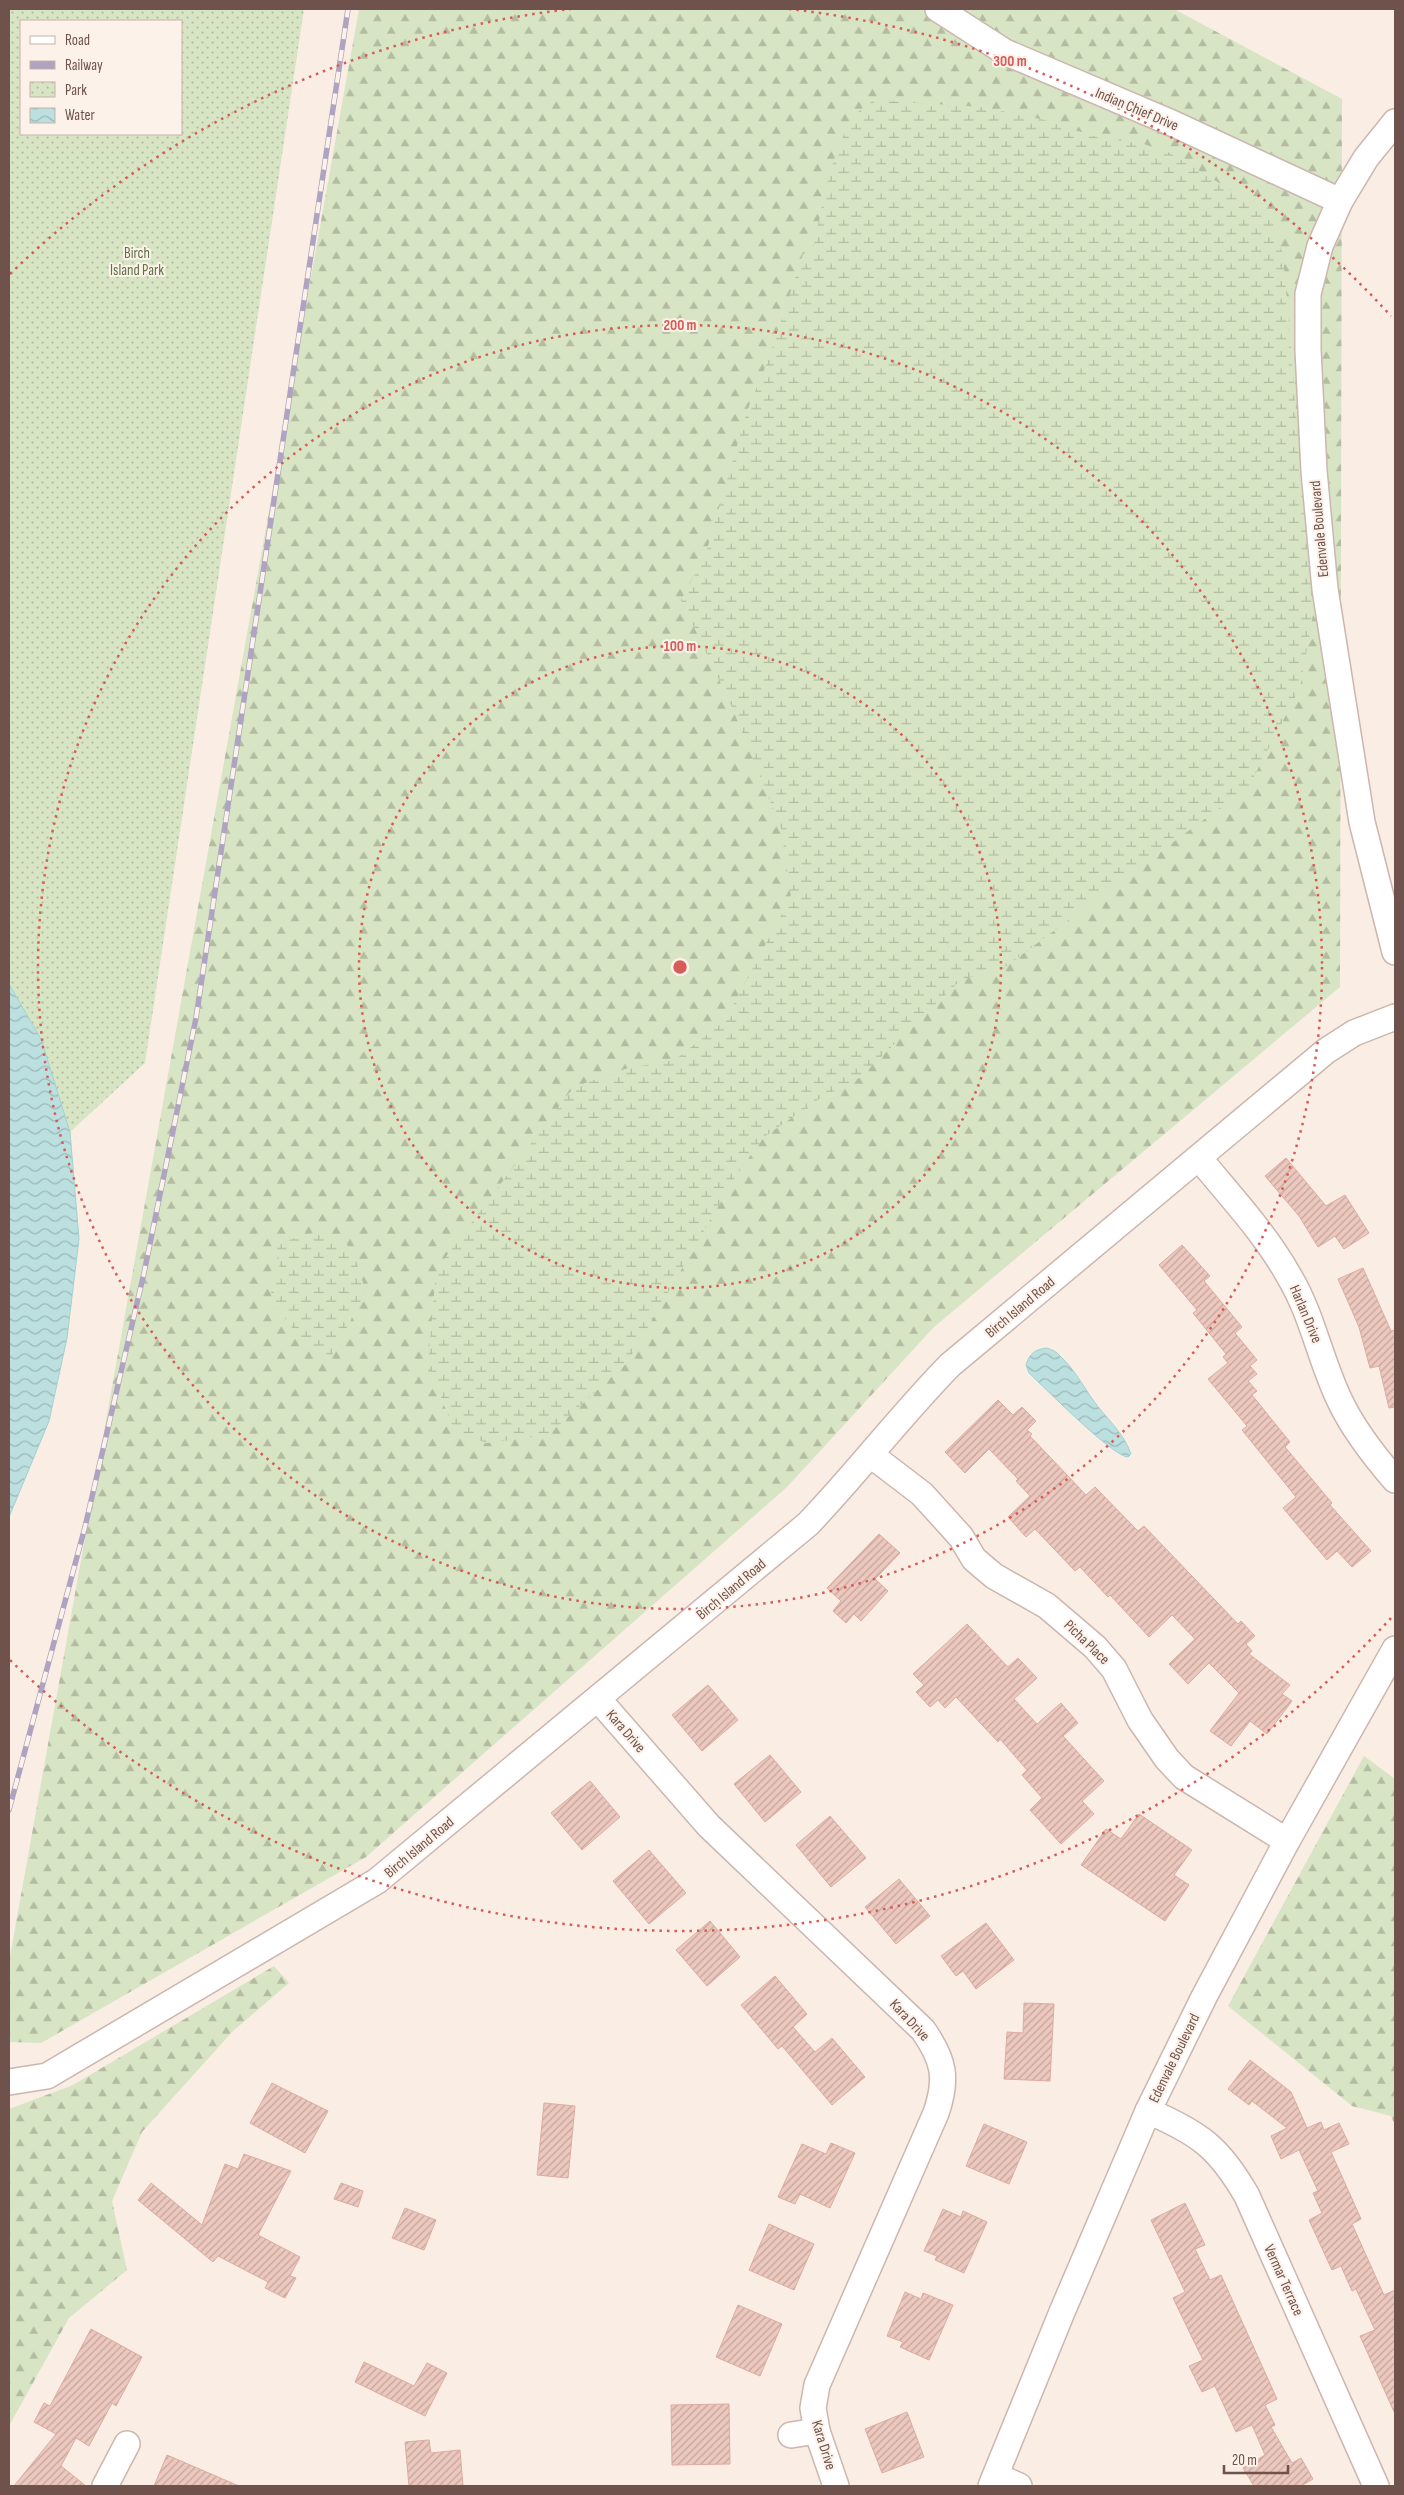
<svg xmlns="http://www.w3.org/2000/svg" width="1404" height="2495" font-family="'Sofia Sans Condensed',sans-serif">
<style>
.forest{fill:url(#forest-firs)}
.wetland{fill:url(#wetland-marsh)}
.park{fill:url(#park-dots);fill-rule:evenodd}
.water{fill:url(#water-waves);stroke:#a2d1d0}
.building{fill:url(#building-hatch);stroke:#ddaca1}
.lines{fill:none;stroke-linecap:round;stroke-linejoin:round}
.minor-casing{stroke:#ccb6ae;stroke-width:28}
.minor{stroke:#fff;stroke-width:25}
.rail-casing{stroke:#aea4c1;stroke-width:5.5}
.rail{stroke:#fdf2e9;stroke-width:4;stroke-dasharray:11;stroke-linecap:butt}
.ring{fill:none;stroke:#d75b56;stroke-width:2.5;stroke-dasharray:2.5 5}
.labels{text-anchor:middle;stroke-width:4;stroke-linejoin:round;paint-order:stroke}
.street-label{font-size:15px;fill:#6f524c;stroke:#fdf2e9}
.park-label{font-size:15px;fill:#5c7346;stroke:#fdf2e9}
.centre{fill:#d75b56;stroke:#fdf2e9;stroke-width:2.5}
.ring-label{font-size:15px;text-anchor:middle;font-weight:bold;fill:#d75b56;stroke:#fdf2e9;stroke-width:4;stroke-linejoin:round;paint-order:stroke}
</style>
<defs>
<pattern id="forest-firs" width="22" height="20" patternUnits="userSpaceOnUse" patternTransform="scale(1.25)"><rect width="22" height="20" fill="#d8e5c4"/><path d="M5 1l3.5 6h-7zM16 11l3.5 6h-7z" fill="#b3bca1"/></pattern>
<pattern id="wetland-marsh" width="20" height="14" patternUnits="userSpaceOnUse" patternTransform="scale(1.25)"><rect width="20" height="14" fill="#d8e5c4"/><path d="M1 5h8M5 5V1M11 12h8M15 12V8" fill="none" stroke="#b3bca1"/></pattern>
<pattern id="park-dots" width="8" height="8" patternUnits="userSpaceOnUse" patternTransform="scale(1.25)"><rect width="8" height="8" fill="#d8e5c4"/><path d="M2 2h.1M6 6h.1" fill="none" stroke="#b3bca1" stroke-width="1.8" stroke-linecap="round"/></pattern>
<pattern id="water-waves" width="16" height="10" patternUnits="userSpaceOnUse" patternTransform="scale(1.25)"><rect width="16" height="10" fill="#bbe0df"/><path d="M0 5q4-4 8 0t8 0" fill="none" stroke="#9cb8b7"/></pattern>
<pattern id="building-hatch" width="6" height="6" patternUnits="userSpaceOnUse" patternTransform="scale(1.25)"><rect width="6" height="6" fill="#ecc8be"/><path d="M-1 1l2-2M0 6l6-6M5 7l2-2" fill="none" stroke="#c3a59d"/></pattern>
</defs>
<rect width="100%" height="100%" fill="#f9ede4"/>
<g class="forest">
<polygon points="359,9 1174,9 1342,99 1340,987 934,1327 787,1487 366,1857 41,2043 9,2042 9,1962"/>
<polygon points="1364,1756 1395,1779 1395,2126 1391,2116 1352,2106 1228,2006"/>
<polygon points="274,1966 289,1983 233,2031 142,2132 112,2201 127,2270 69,2318 9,2426 9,2109 73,2085"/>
</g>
<g class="wetland">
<path d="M874,100L982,107L1045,120L1102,139L1141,143L1168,152L1254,204L1273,224L1283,255L1313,615L1300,688L1249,786L1000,971L962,979L859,1078L819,1099L764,1137L737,1174L627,1363L548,1435L486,1443L454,1430L428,1365L435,1282L439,1266L569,1093L577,1086L628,1068L675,1060L725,1020L791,897L781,828L731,705L681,600L706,553L747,411L769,358L803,254L813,251C822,207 829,157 853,118C857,111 867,105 874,100Z"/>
<polygon points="320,1231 346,1244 353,1251 364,1286 364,1294 348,1326 338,1339 328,1366 298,1336 272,1301 271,1290 280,1271 277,1247 285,1241"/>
</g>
<path class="park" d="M9,9H304L145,1063L70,1132L41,1039L9,984ZM21,21H181V134H21Z"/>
<g class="water">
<polygon points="9,984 41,1039 70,1132 79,1239 67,1338 49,1421 9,1517"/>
<path d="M1047,1348C1052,1350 1056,1351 1060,1356C1074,1369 1082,1384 1093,1400C1105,1417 1124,1433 1131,1454L1128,1457C1113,1457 1044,1387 1029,1373L1026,1365C1029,1354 1035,1349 1047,1348Z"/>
</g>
<g class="building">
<polygon points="1286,1158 1326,1206 1345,1195 1369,1233 1344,1249 1335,1236 1318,1247 1299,1216 1265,1176"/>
<polygon points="1182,1245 1210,1276 1204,1281 1242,1327 1235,1333 1257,1360 1250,1366 1257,1374 1248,1381 1257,1391 1252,1395 1290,1442 1285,1447 1332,1503 1330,1505 1371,1551 1352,1567 1337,1551 1327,1560 1283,1508 1296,1497 1242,1430 1247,1426 1208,1379 1228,1363 1223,1357 1226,1354 1193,1313 1197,1310 1159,1265"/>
<polygon points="1363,1268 1391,1331 1395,1330 1395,1407 1389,1408 1379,1366 1370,1368 1359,1327 1338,1279"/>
<polygon points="998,1400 1013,1415 1022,1407 1036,1421 1027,1430 1032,1434 1030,1436 1086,1495 1095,1487 1138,1531 1144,1526 1238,1624 1241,1621 1255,1636 1246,1644 1252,1651 1249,1654 1290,1685 1282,1694 1292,1701 1267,1734 1250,1721 1231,1746 1210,1731 1239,1693 1209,1663 1188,1684 1169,1664 1195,1639 1172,1615 1149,1637 1110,1595 1108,1597 1080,1567 1075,1571 1035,1529 1026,1537 1008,1517 1030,1496 1016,1481 1018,1479 989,1449 965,1473 945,1452"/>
<polygon points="879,1534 900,1553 875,1579 888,1591 861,1621 854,1614 846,1623 833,1611 841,1601 827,1588"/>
<polygon points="967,1624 1008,1667 1018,1658 1037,1678 1014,1699 1037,1724 1061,1703 1078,1723 1063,1736 1104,1781 1082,1801 1094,1814 1061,1844 1030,1810 1042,1798 1022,1775 1027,1770 1000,1739 998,1742 956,1697 945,1708 938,1700 930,1707 916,1692 924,1685 913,1674"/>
<polygon points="708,1685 738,1720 702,1751 672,1715"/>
<polygon points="770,1755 801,1792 765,1822 734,1784"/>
<polygon points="590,1781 620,1817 582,1850 551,1813"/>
<polygon points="1139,1814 1192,1850 1174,1875 1189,1885 1165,1921 1081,1865 1106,1829 1121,1839"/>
<polygon points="830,1816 866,1858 831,1887 796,1845"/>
<polygon points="649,1850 686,1893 649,1924 613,1881"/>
<polygon points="899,1879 930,1916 896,1944 865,1907"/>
<polygon points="710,1921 740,1957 707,1986 676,1950"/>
<polygon points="986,1923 1014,1960 976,1989 963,1971 956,1976 941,1956"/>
<polygon points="775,1976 807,2014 793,2027 815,2052 832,2038 865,2077 832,2105 782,2046 778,2049 741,2005"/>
<polygon points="1024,2003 1054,2004 1050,2081 1004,2079 1007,2032 1023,2033"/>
<polygon points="1250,2060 1291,2092 1307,2128 1321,2122 1324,2130 1339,2123 1349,2144 1331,2152 1361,2219 1352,2224 1384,2295 1395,2290 1395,2414 1360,2336 1375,2330 1356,2289 1352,2291 1341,2266 1332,2270 1309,2220 1322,2213 1313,2193 1318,2191 1299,2150 1281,2159 1271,2136 1287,2128 1252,2101 1249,2105 1228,2089"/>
<polygon points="272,2083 328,2111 305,2153 250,2123"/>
<polygon points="544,2103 575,2106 568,2178 537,2175"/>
<polygon points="984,2124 1027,2142 1009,2184 966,2166"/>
<polygon points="831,2143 855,2153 830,2208 800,2194 795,2204 778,2197 802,2144 826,2154"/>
<polygon points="244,2154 291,2171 258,2235 300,2257 290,2276 296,2278 285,2298 265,2288 268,2282 218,2256 213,2262 138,2200 151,2183 202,2225 225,2164 238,2169"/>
<polygon points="341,2183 363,2191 358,2207 334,2199"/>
<polygon points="1185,2203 1205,2245 1195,2249 1210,2280 1221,2275 1277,2399 1265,2405 1275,2425 1271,2427 1292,2463 1301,2458 1313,2479 1301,2486 1254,2486 1243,2468 1265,2455 1252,2425 1236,2432 1215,2386 1202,2392 1189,2366 1203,2360 1173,2298 1185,2292 1151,2220"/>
<polygon points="405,2208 436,2220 424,2250 392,2238"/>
<polygon points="943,2209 961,2217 963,2211 987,2222 964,2273 935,2260 937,2256 924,2251"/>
<polygon points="769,2224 814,2244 794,2290 749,2270"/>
<polygon points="905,2292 921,2299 923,2293 953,2305 929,2360 900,2347 903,2342 887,2336"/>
<polygon points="738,2305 782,2324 760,2376 716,2357"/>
<polygon points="91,2329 142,2357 116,2406 112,2403 89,2446 76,2438 61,2466 86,2486 14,2486 56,2434 34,2422 44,2403 50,2406"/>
<polygon points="364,2362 414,2386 427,2363 447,2373 425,2416 355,2382"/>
<polygon points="729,2404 730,2464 672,2465 671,2405"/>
<polygon points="907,2412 924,2457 882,2473 865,2429"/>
<polygon points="429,2440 431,2453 460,2450 463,2486 409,2486 405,2442"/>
<polygon points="167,2455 239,2486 154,2486"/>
</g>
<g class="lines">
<g class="minor-casing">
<g id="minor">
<polyline points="938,9 1005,52 1174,124 1340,201"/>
<polyline points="1395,122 1366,158 1340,201 1320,246 1308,294 1308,350 1314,471 1325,589 1362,822 1395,952"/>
<path d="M1199,1158C1230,1196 1265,1233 1289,1276C1312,1314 1320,1359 1339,1399C1353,1429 1374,1456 1395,1480"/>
<polyline points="871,1455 922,1494 961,1537 974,1559 994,1576 1047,1606 1095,1647 1114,1669 1140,1720 1167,1759 1184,1777 1287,1841"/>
<path d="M598,1699L709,1826L923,2030C944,2060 948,2078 936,2113L817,2385L813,2408L817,2431L836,2486"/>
<path d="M9,2082L47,2076L377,1881L808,1524C857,1473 900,1416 950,1365L1326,1051L1354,1033L1395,1017"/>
<path d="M1148,2111C1199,2133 1219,2147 1247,2196L1376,2486"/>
<polyline points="791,2435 817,2431"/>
<polyline points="997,2476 1019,2486"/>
<polyline points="105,2486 127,2444"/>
<polyline points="991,2486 1062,2312 1148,2111 1204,1997 1287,1841 1395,1649"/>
</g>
</g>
<use href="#minor" class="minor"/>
<g class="rail-casing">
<polyline id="rail" points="9,1810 85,1527 144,1273 196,1018 348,9"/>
</g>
<use href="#rail" class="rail"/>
</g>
<g class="ring">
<circle cx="680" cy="967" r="321"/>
<circle cx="680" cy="967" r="642"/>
<path d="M1391 1618A964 964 0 0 1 10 1660M10 274A964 964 0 0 1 571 9M789 9A964 964 0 0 1 1391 316"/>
</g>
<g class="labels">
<g class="street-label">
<text transform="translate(1137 109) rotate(23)" y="5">Indian Chief Drive</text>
<text transform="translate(1319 529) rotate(-95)" y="5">Edenvale Boulevard</text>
<text transform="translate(1020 1307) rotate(-40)" y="5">Birch Island Road</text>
<text transform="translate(1306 1314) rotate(67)" y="5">Harlan Drive</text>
<text transform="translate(731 1589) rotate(-40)" y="5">Birch Island Road</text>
<text transform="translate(1087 1642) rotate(44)" y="5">Picha Place</text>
<text transform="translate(626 1731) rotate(49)" y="5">Kara Drive</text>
<text transform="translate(419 1847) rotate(-40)" y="5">Birch Island Road</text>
<text transform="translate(910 2020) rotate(47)" y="5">Kara Drive</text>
<text transform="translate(1174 2058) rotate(-64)" y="5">Edenvale Boulevard</text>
<text transform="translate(1284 2280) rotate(66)" y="5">Vermar Terrace</text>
<text transform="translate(824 2445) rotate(73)" y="5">Kara Drive</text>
</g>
<g class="park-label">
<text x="137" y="258">Birch<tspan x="137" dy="17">Island Park</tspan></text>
</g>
</g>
<circle cx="680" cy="967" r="8" class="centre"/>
<g class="ring-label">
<text x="1010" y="66">300 m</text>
<text x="680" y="330">200 m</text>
<text x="680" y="651">100 m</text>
</g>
<rect width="1404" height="2495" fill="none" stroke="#6f524c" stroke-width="20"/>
<rect x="20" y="20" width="162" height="115" fill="#fdf2e9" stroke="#c4b2aa"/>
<rect x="30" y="36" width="25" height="8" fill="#ffffff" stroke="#c4b2aa"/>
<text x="65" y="45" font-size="15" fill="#6f524c">Road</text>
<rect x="30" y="61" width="25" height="8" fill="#aea4c1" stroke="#c4b2aa"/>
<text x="65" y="70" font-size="15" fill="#6f524c">Railway</text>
<rect x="30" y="82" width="25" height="15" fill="url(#park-dots)" stroke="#c4b2aa"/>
<text x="65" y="95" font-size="15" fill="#6f524c">Park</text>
<rect x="30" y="108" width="25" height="15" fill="url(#water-waves)" stroke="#c4b2aa"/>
<text x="65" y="120" font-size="15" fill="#6f524c">Water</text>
<path d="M1224 2465v8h64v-8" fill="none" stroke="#6f524c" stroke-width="2.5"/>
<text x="1232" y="2465" font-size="15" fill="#6f524c" stroke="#fdf2e9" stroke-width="4" paint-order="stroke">20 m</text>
</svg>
